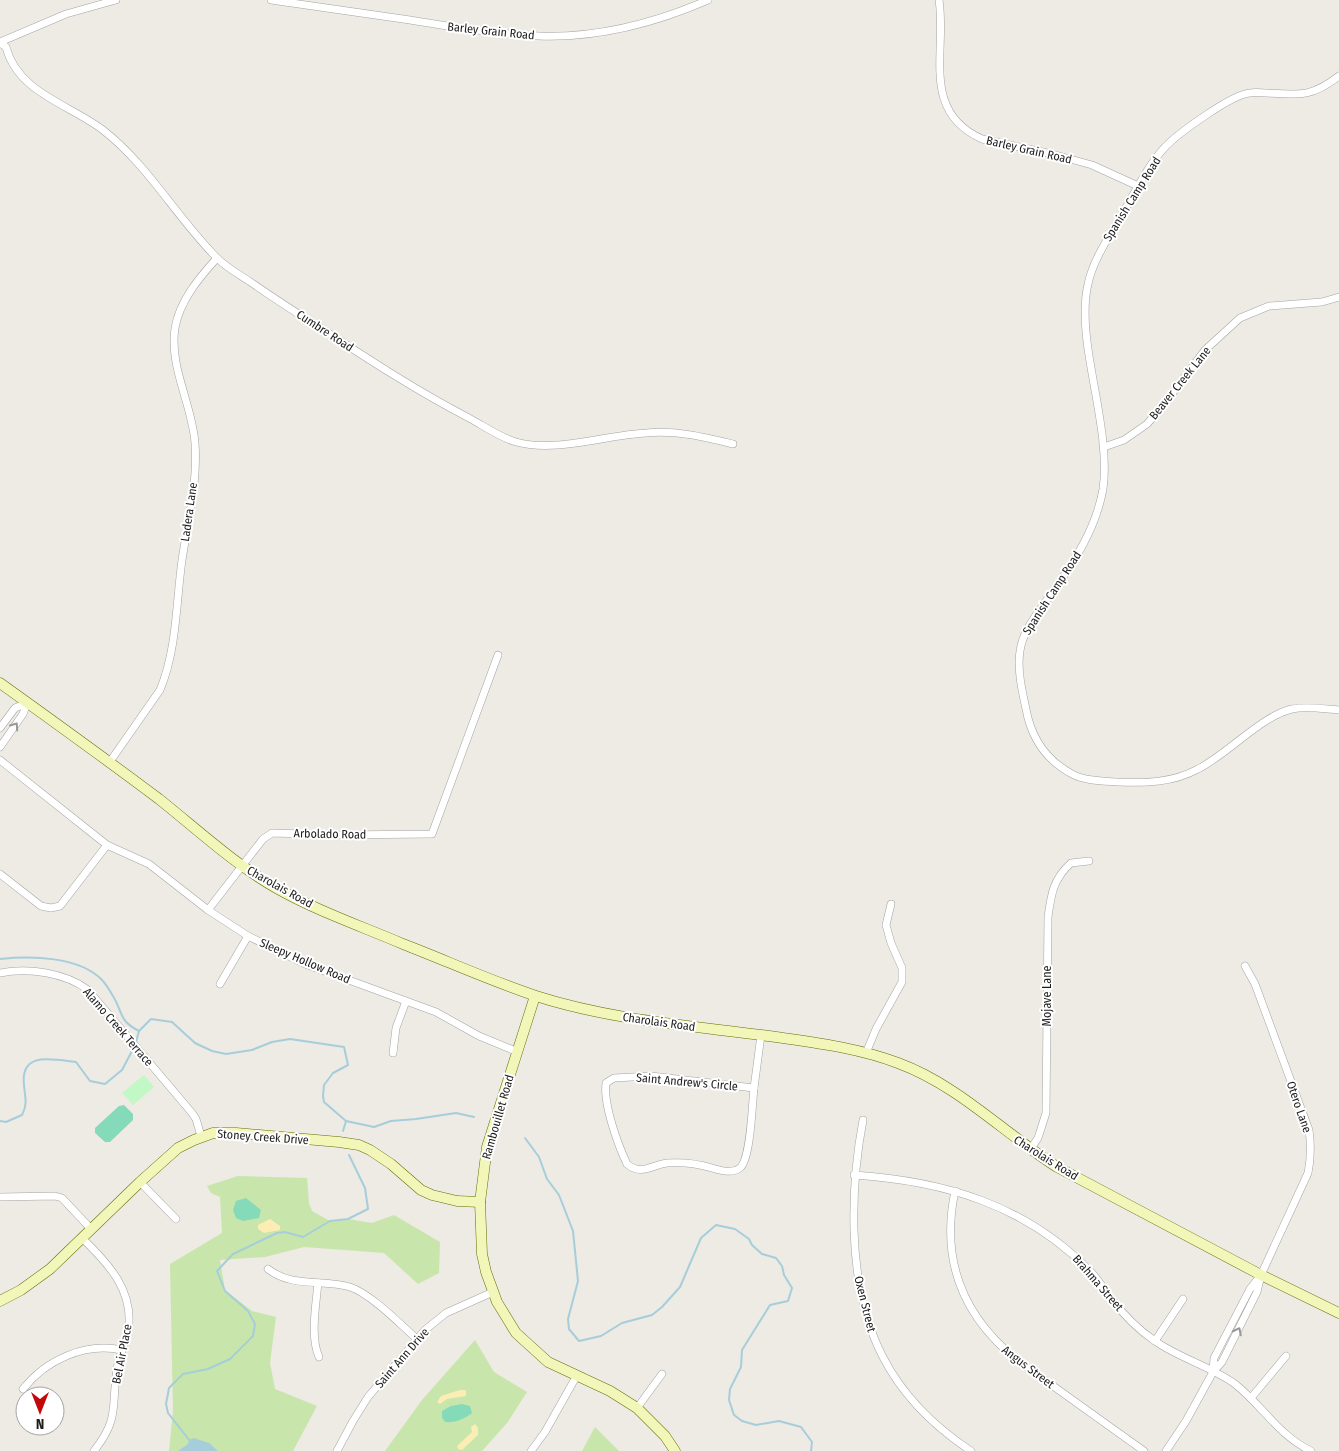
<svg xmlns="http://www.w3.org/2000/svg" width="1339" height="1451" font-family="'Fira Sans Condensed',sans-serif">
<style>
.grass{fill:#c8e6ab}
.sand{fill:#fbedb4}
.park{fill:#c2f7c6}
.pitch{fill:#85dab9}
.water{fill:#a6ceda}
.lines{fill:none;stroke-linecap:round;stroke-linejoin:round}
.stream{stroke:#a6ceda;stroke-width:2}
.street-casing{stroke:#a4a4a4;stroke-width:8}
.secondary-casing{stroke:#646f0a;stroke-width:11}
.street{stroke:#fff;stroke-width:7}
.secondary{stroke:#f3f6b9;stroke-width:10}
.oneway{stroke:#999}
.labels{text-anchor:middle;stroke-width:4;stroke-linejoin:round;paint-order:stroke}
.street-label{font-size:12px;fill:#1d1d1d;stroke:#fff}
</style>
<rect width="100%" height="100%" fill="#eeeae4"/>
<g class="grass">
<polygon points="238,1176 307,1178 309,1203 312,1211 330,1221 348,1219 372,1223 394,1215 440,1242 439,1273 418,1284 384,1253 304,1247 265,1257 220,1260 225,1290 252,1311 276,1317 270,1363 275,1389 317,1406 293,1451 169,1451 173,1411 170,1264 222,1233 220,1197 211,1193 207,1186"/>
<polygon points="475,1340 494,1372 527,1392 507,1423 482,1451 385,1451 422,1400"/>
<polygon points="595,1427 619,1451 582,1451"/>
</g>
<g class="sand">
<polygon points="270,1219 280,1226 280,1230 264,1233 258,1229 258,1225"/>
<polygon points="460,1390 466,1390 466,1396 447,1399 440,1404 437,1402 441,1396"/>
<polygon points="475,1424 478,1428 478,1435 462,1450 458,1449 457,1446 472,1432 471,1427"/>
</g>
<polygon class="park" points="144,1075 154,1087 133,1105 122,1093"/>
<g class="pitch">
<polygon points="124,1105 133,1114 133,1120 110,1142 105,1142 95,1133 95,1128 119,1106"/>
<polygon points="246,1198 261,1210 259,1218 243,1221 236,1218 233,1210 236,1201"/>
<path d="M462,1404L470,1406L472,1413C464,1419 455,1423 445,1422L442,1418V1411L451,1406Z"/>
</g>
<polygon class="water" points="194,1438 209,1443 218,1451 178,1451 188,1444 189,1440"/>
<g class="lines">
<g class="stream">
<path d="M0,959C31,956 79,956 102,980C106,984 110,991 113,996C124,1014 118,1020 139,1031"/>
<polyline points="136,1042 139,1031 151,1019 172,1022 195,1043 212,1051 226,1054 252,1050 272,1042 290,1039 344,1047 348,1065 333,1073 324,1085 323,1096 324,1102 346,1121 374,1127 391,1121 416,1119 456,1113 474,1117"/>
<path d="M0,1121L6,1122L22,1115C28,1103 25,1098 24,1085C20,1050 54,1060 76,1062L90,1081L105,1084L122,1070L133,1049"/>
<polyline points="343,1131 346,1121"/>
<polyline points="525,1138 539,1157 547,1179 559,1195 573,1231 578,1281 568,1319 569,1329 579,1341 601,1336 622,1323 652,1315 662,1307 680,1287 701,1238 716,1225 735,1229 749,1239 752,1245 762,1254 776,1258 782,1266 784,1275 792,1288 788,1301 770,1305 742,1350 741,1367 730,1389 729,1400 734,1415 742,1421 756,1425 779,1421 801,1427 812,1442 811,1451"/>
<polyline points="190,1441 168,1413 166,1404 169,1388 183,1374 208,1369 230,1359 253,1336 255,1324 248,1311 225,1291 217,1271 233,1254 277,1233 285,1232 303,1237 330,1221 348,1219 368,1209 365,1188 349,1155"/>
</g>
<g class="street-casing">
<g id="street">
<path d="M271,0C317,7 364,13 410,20C453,27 496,34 539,36C597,38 655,23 708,0"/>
<path d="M939,0C947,51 920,111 982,139L1052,154L1092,165L1138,186"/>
<polyline points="0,42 66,14 116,0"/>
<path d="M0,43L6,47C18,93 69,104 103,130C148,165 177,218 217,258C226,267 238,274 249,281C272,297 295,312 319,327C368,359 417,391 469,418C484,426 499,437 516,442C556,453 605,435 646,433C676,430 704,437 733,444"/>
<path d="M1339,76C1312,97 1300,95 1267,93C1262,93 1255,92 1250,93C1232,94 1179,133 1166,146C1147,166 1135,193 1121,216C1109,237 1093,260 1088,284C1083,305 1085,328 1088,349C1094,392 1109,447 1103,489C1096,529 1074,562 1051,594C1039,612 1023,629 1020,651C1017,669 1022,691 1026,709C1031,737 1046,760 1072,774C1085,781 1103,781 1118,782C1146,783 1172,783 1198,769C1228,754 1261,716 1292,709C1307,706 1324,709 1339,710"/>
<polyline points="1104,447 1124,440 1147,424 1162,407 1205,350 1240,318 1269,306 1322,302 1339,297"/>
<polyline points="0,728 15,708 27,703"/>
<polyline points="0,747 23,714 27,703"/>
<polyline points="0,760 107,845 149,864 208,910 248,936 305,964 436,1012 479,1036 518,1052"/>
<path d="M109,763L160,690C177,649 176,603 182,560C188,521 198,482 195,443C192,404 169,367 175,328C180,300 199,278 217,258"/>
<polyline points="0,874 41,906 51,908 60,906 107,845"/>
<polyline points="208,910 263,839 272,833 338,835 432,834 498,655"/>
<path d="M1245,966L1255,984L1309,1130C1311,1144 1311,1158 1308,1173L1261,1275"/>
<path d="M0,973C28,967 66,973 88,990L192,1113L196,1119L201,1136"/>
<polyline points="220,984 248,936"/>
<polyline points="393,1053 396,1028 406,1001"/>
<polyline points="866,1053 876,1029 902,982 902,968 891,943 886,925 891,904"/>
<path d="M651,1076L754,1088C752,1104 751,1155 741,1167C734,1174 721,1171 712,1168C699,1164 681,1162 667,1163C652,1165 641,1176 627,1164C618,1145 603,1104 606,1083L614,1078Z"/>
<polyline points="754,1088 761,1035"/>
<path d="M863,1120C856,1157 853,1192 854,1230C857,1327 888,1396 971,1451"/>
<path d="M1030,1150L1038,1138L1046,1113L1048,917C1051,895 1053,879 1071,863L1089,861"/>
<path d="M854,1175C945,1181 1026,1205 1091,1272C1098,1279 1103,1288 1109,1296C1122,1313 1137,1329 1155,1341C1179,1358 1212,1367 1235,1384C1263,1406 1278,1435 1311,1451"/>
<polyline points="140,1182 176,1219"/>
<path d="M955,1191C940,1262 964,1319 1021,1363L1144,1451"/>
<polyline points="0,1197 55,1196 62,1198 91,1229"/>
<path d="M82,1238C109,1264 135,1292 128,1332C125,1345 119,1356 117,1369C111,1407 120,1418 94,1451"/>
<path d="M268,1269C292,1288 323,1279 350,1287C371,1294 400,1324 417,1339"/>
<path d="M318,1283C316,1305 310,1337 319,1357"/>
<polyline points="1155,1341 1183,1299"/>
<path d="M23,1389C46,1360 85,1342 122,1350"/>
<polyline points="1251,1398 1286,1356"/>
<polyline points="637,1408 662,1374"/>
<polyline points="337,1451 353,1421 368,1397 425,1330 446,1313 493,1292"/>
<polyline points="531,1451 545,1432 576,1377"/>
<polyline points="1166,1451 1186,1421 1213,1372 1222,1362 1257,1292 1261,1275 1250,1289 1214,1358 1213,1372"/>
</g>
</g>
<g class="secondary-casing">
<g id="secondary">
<path d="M0,683C53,721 107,760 159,799C198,830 234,864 278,889C317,911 361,926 403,944C447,961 491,981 536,996C614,1021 696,1026 776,1037C817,1043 859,1048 898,1063C958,1085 1004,1133 1057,1167L1261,1275L1339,1313"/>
<polyline points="535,996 487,1147 480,1202 482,1254 486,1272 497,1302 516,1333 548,1362 610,1391 637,1408 665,1436 675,1451"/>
<polyline points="0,1301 21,1290 50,1269 140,1182 178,1148 194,1140 213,1133 236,1133 339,1142 359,1145 370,1150 391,1164 421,1190 432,1195 457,1201 480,1202"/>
</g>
</g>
<use href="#street" class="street"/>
<use href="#secondary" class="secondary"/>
</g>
<defs><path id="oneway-chevron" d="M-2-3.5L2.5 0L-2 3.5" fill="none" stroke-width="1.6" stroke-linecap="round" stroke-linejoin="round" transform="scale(1.25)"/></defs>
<g class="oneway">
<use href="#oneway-chevron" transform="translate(15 726) rotate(-55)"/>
<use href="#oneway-chevron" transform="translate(1238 1331) rotate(-63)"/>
</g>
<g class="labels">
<g class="street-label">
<text transform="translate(491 31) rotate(6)" y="4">Barley Grain Road</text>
<text transform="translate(1029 150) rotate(13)" y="4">Barley Grain Road</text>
<text transform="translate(1132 199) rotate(-58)" y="4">Spanish Camp Road</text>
<text transform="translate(325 331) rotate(33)" y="4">Cumbre Road</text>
<text transform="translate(1180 383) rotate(-51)" y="4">Beaver Creek Lane</text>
<text transform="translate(189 512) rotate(-82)" y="4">Ladera Lane</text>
<text transform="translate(1052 593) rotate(-57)" y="4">Spanish Camp Road</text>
<text transform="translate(330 834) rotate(1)" y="4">Arbolado Road</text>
<text transform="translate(280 887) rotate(29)" y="4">Charolais Road</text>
<text transform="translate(305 961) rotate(23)" y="4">Sleepy Hollow Road</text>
<text transform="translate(1047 996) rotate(-90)" y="4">Mojave Lane</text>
<text transform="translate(659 1022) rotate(8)" y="4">Charolais Road</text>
<text transform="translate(118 1027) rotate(49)" y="4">Alamo Creek Terrace</text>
<text transform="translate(687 1082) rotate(5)" y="4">Saint Andrew's Circle</text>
<text transform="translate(1299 1107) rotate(71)" y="4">Otero Lane</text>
<text transform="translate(498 1117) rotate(-74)" y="4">Rambouillet Road</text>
<text transform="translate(263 1137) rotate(4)" y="4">Stoney Creek Drive</text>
<text transform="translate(1046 1158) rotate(32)" y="4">Charolais Road</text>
<text transform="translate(1098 1283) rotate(49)" y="4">Brahma Street</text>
<text transform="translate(865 1304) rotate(76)" y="4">Oxen Street</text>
<text transform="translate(122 1354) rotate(-79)" y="4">Bel Air Place</text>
<text transform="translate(402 1358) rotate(-49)" y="4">Saint Ann Drive</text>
<text transform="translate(1028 1367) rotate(37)" y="4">Angus Street</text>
</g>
</g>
<g transform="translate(40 1411) rotate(180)"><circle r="24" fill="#ffffff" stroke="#a5a5a5"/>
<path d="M0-4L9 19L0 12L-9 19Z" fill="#c1090a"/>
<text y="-8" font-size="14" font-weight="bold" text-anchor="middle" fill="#1d1d1d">N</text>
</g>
</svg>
